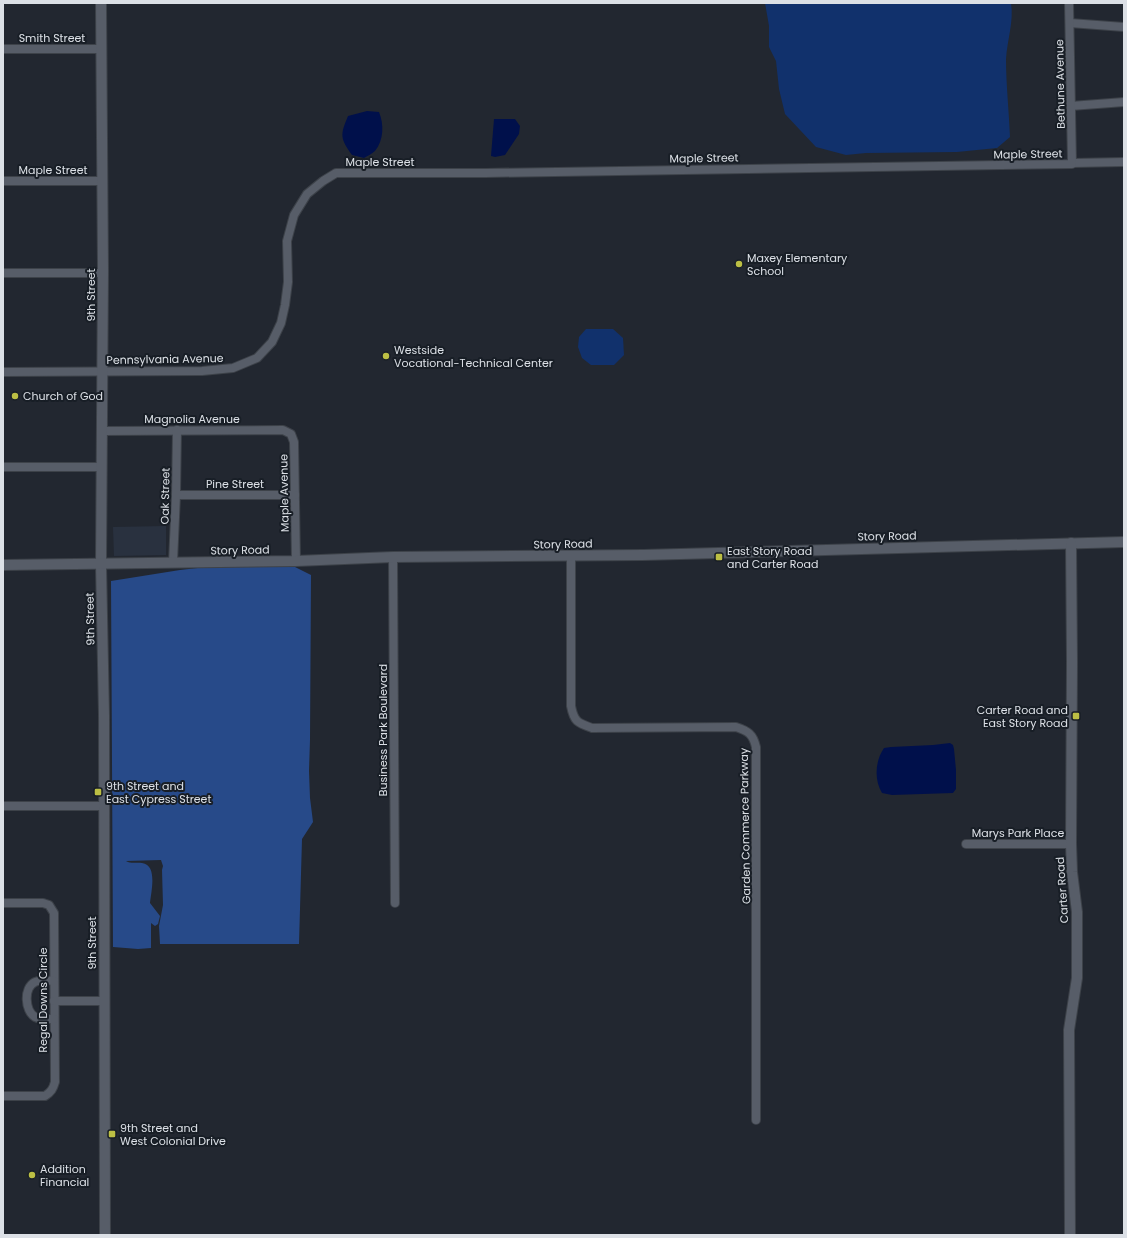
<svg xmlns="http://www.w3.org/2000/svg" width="1127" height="1238" font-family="Poppins,sans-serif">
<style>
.built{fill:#29313f}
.green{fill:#11316c}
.forest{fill:#274a89}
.water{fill:#00104b}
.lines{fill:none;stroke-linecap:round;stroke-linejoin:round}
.minor-casing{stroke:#3d4249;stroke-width:10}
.tertiary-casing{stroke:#3d4249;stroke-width:12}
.minor{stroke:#575d68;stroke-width:8}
.tertiary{stroke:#575d68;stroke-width:10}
.poi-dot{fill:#bcbf44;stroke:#181e26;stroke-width:1.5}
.labels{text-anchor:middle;stroke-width:4;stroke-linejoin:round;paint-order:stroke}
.street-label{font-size:11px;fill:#dce0e6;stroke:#181e26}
.poi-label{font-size:11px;fill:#dce0e6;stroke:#181e26;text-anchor:start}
</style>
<rect width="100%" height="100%" fill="#222730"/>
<polygon class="built" points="166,526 166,555 114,556 113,527"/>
<g class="green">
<path d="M765,3H1011C1014,22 1007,40 1006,59C1006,84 1009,111 1010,137L997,148L957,152L866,153L846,155L816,147L785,114L779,89L776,61L769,47V26Z"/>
<polygon points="586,329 613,329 623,338 624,355 614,365 591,365 582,358 578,347 579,337"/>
</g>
<path class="forest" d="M285,562L311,575L310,740L309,771L310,798L313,822L302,839L299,944H160L159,926L163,905L162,870L163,866L161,860L126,861C131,864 136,862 142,863C158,865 151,892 150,903L160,916L158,924L155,926L151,923V948L138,949L113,947L111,581L180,570L215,566Z"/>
<g class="water">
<path d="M367,111L379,112C384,124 384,140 375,151C372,154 367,156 364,158L352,155C340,138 340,135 348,116Z"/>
<polygon points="494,119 515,119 520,126 519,134 505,155 495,157 491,156"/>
<path d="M950,743L953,745L954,749L956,770V789L953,793L892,795L882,793C874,780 875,761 884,748L891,747L933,745Z"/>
</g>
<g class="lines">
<g class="minor-casing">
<g id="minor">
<polyline points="1070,23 1124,27"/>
<polyline points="3,49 101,49"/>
<polyline points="1071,106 1124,102"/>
<polyline points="1072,163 1124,162"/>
<polyline points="3,181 102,181"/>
<polyline points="3,273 103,273"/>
<polyline points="3,372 202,371 233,368 257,358 272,342 281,323 285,305 288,282 287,241 294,215 307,194 323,181 336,173 485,173 1072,164 1069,3"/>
<polyline points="102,431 283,430 291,434 294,442 296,561"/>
<polyline points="3,467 101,467"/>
<polyline points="176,495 295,495"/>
<path d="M571,556V706C574,722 578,723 592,728L736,727C748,731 753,734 756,747V1120"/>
<polyline points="393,557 395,903"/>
<polyline points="173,562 176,495 177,430"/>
<polyline points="3,806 104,806"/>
<polyline points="966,844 1071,844"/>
<path d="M3,903H43L49,905L54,913L55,1082C53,1089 51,1092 45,1096H3"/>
<path d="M54,981C48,980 41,979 35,982C23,988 25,1011 35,1017C41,1020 49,1019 54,1019"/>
<polyline points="54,1001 104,1001"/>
</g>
</g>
<g class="tertiary-casing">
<g id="tertiary">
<polyline points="101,3 103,271 101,565 104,715 105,1235"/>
<polyline points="3,565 296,561 393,557 643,555 1124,542"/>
<polyline points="1070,1235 1069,1030 1077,978 1077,912 1072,872 1071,844 1072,662 1071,543"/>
</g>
</g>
<use href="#minor" class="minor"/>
<use href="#tertiary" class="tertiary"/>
</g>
<g class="poi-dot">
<circle cx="739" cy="264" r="4"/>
<circle cx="386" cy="356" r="4"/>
<circle cx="15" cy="396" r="4"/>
<rect x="715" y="553" width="8" height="8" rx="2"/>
<rect x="1072" y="712" width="8" height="8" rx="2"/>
<rect x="94" y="788" width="8" height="8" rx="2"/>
<rect x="108" y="1130" width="8" height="8" rx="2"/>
<circle cx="32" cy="1175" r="4"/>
</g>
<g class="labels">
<g class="street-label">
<text x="52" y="42">Smith Street</text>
<text transform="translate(1060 84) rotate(-91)" y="4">Bethune Avenue</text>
<text transform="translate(1028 154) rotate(-1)" y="4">Maple Street</text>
<text transform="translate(704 158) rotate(-1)" y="4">Maple Street</text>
<text x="380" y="166">Maple Street</text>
<text x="53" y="174">Maple Street</text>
<text transform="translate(91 295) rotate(-90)" y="4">9th Street</text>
<text transform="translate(165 359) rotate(-1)" y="4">Pennsylvania Avenue</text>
<text x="192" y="423">Magnolia Avenue</text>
<text x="235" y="488">Pine Street</text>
<text transform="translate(284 493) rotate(-91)" y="4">Maple Avenue</text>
<text transform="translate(165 496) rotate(-89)" y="4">Oak Street</text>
<text transform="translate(887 536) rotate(-1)" y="4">Story Road</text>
<text transform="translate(563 544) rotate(-1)" y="4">Story Road</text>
<text transform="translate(240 550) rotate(-1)" y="4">Story Road</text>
<text transform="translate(90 619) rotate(-91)" y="4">9th Street</text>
<text transform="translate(383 730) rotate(-90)" y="4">Business Park Boulevard</text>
<text transform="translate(745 826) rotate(-91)" y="4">Garden Commerce Parkway</text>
<text x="1018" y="837">Marys Park Place</text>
<text transform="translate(1062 890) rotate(-94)" y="4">Carter Road</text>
<text transform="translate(92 943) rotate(-90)" y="4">9th Street</text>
<text transform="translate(43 1000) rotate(-90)" y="4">Regal Downs Circle</text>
</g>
<g class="poi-label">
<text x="747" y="262">Maxey Elementary<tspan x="747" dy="13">School</tspan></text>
<text x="394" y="354">Westside<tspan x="394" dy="13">Vocational-Technical Center</tspan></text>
<text x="23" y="400">Church of God</text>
<text x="727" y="555">East Story Road<tspan x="727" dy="13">and Carter Road</tspan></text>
<text x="1068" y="714" text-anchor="end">Carter Road and<tspan x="1068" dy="13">East Story Road</tspan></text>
<text x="106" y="790">9th Street and<tspan x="106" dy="13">East Cypress Street</tspan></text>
<text x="120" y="1132">9th Street and<tspan x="120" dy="13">West Colonial Drive</tspan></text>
<text x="40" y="1173">Addition<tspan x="40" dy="13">Financial</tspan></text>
</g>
</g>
<rect width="1127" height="1238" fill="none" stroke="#dce0e6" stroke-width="8"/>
</svg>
